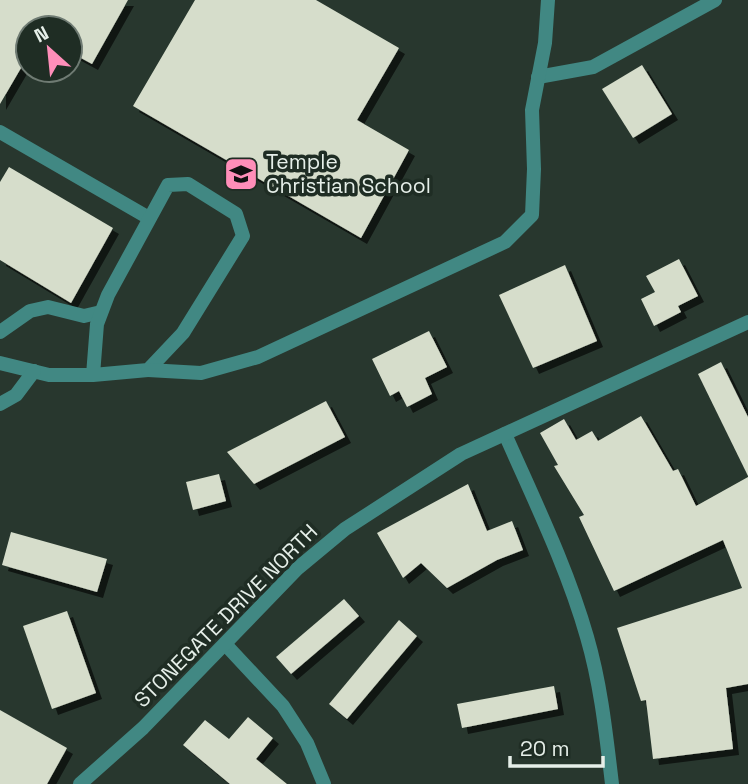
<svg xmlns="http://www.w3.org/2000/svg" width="748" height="784" font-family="'Space Grotesk',sans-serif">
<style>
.building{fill:#d6ddcb;filter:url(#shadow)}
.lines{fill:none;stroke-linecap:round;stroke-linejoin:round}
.service{stroke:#418883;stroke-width:14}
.minor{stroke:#418883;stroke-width:14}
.labels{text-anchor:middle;stroke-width:7;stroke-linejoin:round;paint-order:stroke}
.poi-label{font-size:21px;fill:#e6efe9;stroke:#1f2d24;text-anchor:start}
.street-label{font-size:21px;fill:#e6efe9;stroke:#1f2d24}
</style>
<defs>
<filter id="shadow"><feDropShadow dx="6" dy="6" stdDeviation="0" flood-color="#0009"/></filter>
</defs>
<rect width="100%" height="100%" fill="#28372e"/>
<g class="building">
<polygon points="0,0 128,0 92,64 70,52 70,28 28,28 28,56 0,104"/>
<polygon points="195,0 316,0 399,48 357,120 409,150 361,238 133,106"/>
<polygon points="642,65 672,114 633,138 602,89"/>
<polygon points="9,167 113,228 71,303 0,260 0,182"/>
<polygon points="679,259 698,296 678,306 681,312 654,326 641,299 655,292 646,276"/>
<polygon points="565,265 597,341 533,368 499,295"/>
<polygon points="429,331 447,367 425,378 432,394 407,407 399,391 390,396 372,359"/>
<polygon points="721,362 748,417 748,476 698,374"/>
<polygon points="326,401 345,437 254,484 227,452"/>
<polygon points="641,416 673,471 678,469 696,506 748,477 748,684 726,688 733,749 653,759 646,700 641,701 617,628 742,588 723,540 614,591 579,517 584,515 554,466 558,465 540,433 564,419 576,440 592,431 598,441"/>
<polygon points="219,474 226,501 193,510 186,482"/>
<polygon points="468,484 487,531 512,521 523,550 497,560 447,588 421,563 403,578 377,533"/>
<polygon points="11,532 107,559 97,592 2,565"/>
<polygon points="344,599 359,616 291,674 276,657"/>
<polygon points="67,611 96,693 52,709 23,626"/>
<polygon points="399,620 417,636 347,719 329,704"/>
<polygon points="554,686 558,709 462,728 457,704"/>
<polygon points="0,710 67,748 47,784 0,784"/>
<polygon points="248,717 273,738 256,759 287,784 230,784 183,745 205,720 229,739"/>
</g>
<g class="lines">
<g class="service">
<polyline points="538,77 593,67 715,0"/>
<polyline points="0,132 149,218"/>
<polyline points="0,332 30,311 48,307 84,316 101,312"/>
<polyline points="0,363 49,375 93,375 148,370 183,333 243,236 236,214 188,184 168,185 108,295 97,324 93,375"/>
<polyline points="148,370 201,373 258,357 505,242 532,215 534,169 532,110 545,43 548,0"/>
<polyline points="0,404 16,395 34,371"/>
</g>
<g class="minor">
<path d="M505,434C534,500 567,567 587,637C601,685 606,734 612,784"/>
<polyline points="225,644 283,706 307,743 324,784"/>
<polyline points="80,784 143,728 298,568 345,529 461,454 748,322"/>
</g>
</g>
<defs>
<g id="school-square" transform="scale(1.75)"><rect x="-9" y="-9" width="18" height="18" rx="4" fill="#ff8eb9" stroke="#1f2d24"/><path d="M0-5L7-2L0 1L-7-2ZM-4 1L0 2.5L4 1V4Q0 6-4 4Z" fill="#111"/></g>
</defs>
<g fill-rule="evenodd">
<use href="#school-square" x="241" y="174"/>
</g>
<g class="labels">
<g class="poi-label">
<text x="266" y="169">Temple<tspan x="266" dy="24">Christian School</tspan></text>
</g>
<g class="street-label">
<text transform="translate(226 616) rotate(-45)" y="7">STONEGATE DRIVE NORTH</text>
</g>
</g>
<g transform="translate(49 49) rotate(333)"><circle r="33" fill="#1f2d24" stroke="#6f7b73" stroke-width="2"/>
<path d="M0-5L12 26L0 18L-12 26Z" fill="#ff8eb9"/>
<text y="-10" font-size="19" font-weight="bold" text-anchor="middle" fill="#e6efe9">N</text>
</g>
<path d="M510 756v10h93v-10" fill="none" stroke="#e6efe9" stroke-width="3.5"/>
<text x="520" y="756" font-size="21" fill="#e6efe9" stroke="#1f2d24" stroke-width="5" paint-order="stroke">20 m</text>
</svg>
